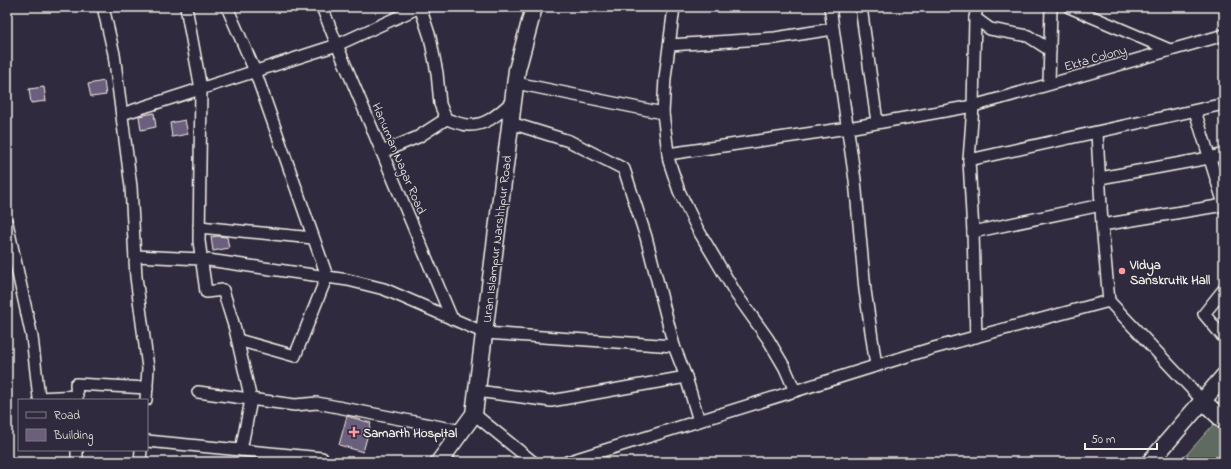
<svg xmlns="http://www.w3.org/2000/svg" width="1231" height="469" font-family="'Indie Flower',sans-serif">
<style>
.green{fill:#5f6b60;stroke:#aaaea4}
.building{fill:#6b5f7c;stroke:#f4f1e8}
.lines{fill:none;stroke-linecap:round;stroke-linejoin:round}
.street-casing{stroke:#f4f1e8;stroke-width:14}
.secondary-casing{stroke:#f4f1e8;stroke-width:19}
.street{stroke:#2f2a3d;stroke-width:11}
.secondary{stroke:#2f2a3d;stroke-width:16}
.poi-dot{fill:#ff9aa2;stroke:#2f2a3d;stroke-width:1.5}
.labels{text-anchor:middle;stroke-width:3;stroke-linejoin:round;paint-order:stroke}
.street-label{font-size:13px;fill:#f4f1e8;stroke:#2f2a3d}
.poi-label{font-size:13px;font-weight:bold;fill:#f4f1e8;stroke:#2f2a3d;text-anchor:start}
</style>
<rect width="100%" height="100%" fill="#2f2a3d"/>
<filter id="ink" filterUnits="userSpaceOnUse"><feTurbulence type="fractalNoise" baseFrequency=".025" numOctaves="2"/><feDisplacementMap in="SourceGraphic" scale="8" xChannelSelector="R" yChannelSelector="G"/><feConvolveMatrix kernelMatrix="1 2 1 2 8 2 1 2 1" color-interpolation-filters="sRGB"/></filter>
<g filter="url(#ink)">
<polygon class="green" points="1220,417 1224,421 1224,462 1180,462"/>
<g class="building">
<polygon points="104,81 106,95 91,97 88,84"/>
<polygon points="44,87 46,101 31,103 29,89"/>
<polygon points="154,113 156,127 141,130 139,116"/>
<polygon points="185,120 188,134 172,137 170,123"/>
<polygon points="217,236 227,237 229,248 213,251 211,237"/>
<polygon points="347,416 371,423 363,452 339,445"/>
</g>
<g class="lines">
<g class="street-casing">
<g id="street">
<polyline points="103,7 114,54 131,187 136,277 148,368 146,400"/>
<polyline points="186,7 201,89 199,241 206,292 223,290 235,329 251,400 241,450"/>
<polyline points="227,7 255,71 327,276 295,356 238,340"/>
<polyline points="322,7 337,45 452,319"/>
<polyline points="420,7 430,37 437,73 440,104 446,119"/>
<polyline points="830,7 855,180 865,290 876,366"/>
<polyline points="861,7 877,122"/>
<polyline points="1069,7 1170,50"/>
<polyline points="975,18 990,29 1028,36 1050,50"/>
<polyline points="670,45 775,38 833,29"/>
<polyline points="516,83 663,113 669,161 679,191 697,228 736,294 768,339 785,368 795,391"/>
<polyline points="1049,84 1051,7"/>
<polyline points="1195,111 1224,204"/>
<polyline points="663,113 665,78 674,7"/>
<polyline points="122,114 337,45 420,7"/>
<polyline points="511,123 569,141 624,169 646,237 674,346 686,377 699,421"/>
<polyline points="1097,133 1102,225 1109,301"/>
<path d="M382,152L418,137L446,119C453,121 461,125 468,125C487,126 499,113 513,101"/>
<polyline points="668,154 848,128 973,106 1224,35"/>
<polyline points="969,160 1224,104"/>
<polyline points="1100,178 1209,158 1224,154"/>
<polyline points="7,223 32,337 39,398 77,396"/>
<polyline points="1102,225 1224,205"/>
<polyline points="199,227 313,238"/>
<polyline points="973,232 1101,205"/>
<polyline points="135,256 201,259 348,280 384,289 485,333 674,346"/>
<polyline points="1224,289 1204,314 1224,338"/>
<polyline points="976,337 973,232 969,160 973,106 975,18 977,7"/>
<polyline points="477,391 551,401 686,377"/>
<polyline points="198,392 295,405 317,403 462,431"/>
<polyline points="77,400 76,384 147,388"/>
<polyline points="474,414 533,462"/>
<polyline points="147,441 322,458 324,462"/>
<polyline points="77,462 77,450"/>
<polyline points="140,462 141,450"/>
<polyline points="567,462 930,349 1109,301 1203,401"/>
</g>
</g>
<g class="secondary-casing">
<g id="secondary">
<polyline points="1203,401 1224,421"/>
<polyline points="439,462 474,414 517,70 534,7"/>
<polyline points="1150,462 1224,376"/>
</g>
</g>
<use href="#street" class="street"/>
<use href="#secondary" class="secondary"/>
</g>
</g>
<g class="poi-dot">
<circle cx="1122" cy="271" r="4"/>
<path d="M352 426h4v4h4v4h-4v4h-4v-4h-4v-4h4z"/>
</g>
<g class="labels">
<g class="street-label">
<text transform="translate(1095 57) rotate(-16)" y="5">Ekta Colony</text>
<text transform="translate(400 158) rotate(67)" y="5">Hanuman Nagar Road</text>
<text transform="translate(496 239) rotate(-83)" y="5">Uran Islampur Narshhpur Road</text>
</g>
<g class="poi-label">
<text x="1130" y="269">Vidya<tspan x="1130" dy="15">Sanskrutik Hall</tspan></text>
<text x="363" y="437">Samarth Hospital</text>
</g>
</g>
<rect width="1231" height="469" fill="none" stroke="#2f2a3d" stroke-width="24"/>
<rect x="12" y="12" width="1207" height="445" fill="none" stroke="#f4f1e8" stroke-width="1.5" filter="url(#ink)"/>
<rect x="18" y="399" width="130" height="52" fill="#2f2a3d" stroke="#7e7a81"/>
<rect x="26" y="412" width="20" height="6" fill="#2f2a3d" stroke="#7e7a81"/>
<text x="54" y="419" font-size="12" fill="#f4f1e8">Road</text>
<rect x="26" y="429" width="20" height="12" fill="#6b5f7c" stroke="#7e7a81"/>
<text x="54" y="439" font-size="12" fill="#f4f1e8">Building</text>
<path d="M1085 443v6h72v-6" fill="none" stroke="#f4f1e8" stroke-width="2"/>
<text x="1091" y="443" font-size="12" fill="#f4f1e8" stroke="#2f2a3d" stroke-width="3" paint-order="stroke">50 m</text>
</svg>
